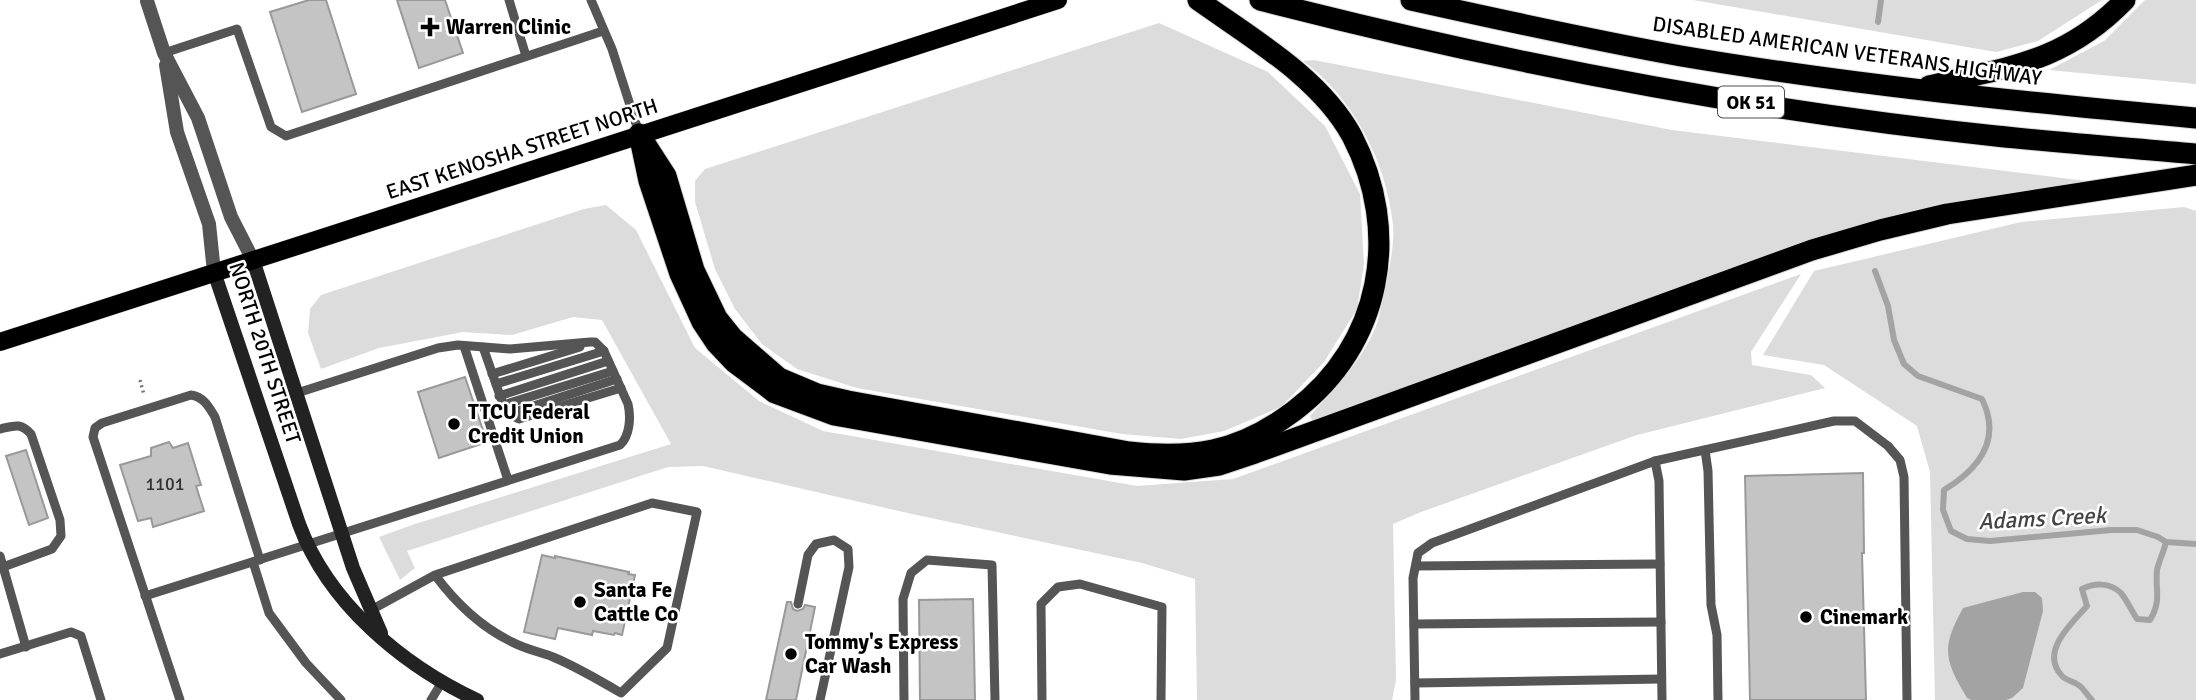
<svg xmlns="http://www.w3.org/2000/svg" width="2196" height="700" font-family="Signika,sans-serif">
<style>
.green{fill:#dcdcdc}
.water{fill:#a3a3a3}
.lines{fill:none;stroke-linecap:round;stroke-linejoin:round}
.stream{stroke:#a3a3a3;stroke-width:6}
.building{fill:#c4c4c4;stroke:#999;stroke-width:2}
.primary-casing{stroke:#dbdbdb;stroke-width:19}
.highway-casing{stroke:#dbdbdb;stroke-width:23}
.path{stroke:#777;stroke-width:3.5;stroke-dasharray:2 3.5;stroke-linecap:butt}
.lane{stroke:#555;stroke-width:9}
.street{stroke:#555;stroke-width:14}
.secondary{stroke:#222;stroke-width:14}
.primary{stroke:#000;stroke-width:18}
.highway{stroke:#000;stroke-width:21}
.poi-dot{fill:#000;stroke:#fff;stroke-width:2.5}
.labels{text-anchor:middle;stroke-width:5;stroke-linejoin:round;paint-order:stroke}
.number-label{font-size:18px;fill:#313131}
.shield{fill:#fff;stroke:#4c4c4c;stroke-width:2}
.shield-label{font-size:19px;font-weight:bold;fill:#000}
.poi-label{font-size:21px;font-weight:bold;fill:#000;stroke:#fff;text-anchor:start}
.street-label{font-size:21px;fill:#000;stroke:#fff}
.water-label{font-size:23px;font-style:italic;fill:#444;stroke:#fff}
</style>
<rect width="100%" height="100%" fill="#fff"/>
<g class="green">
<polygon points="1693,0 2102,0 2038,41 1996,52"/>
<polygon points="2145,0 2196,0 2196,84 2049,70 2104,41"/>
<polygon points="1159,23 1268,72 1325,126 1360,194 1364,264 1357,309 1324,362 1281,407 1224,431 1181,439 1122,434 857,388 797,369 762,344 735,309 715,269 695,202 695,181 705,169"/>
<path d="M1314,60L1672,130L2087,181V188L1975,202L1314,424L1310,416C1335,388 1362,361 1376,326C1380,316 1381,304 1384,294C1388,275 1395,245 1393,225C1387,164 1354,98 1303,61Z"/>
<polygon points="606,205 636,230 695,348 759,401 823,431 1137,486 1233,479 1801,274 1751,352 1752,365 1811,375 1825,388 1637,435 1421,512 1393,524 1396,680 1392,700 1197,700 1195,579 1142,563 912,514 703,466 668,467 407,551 415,568 400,580 379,537 412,525 671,444 602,320 573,317 512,335 463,332 379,348 321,369 308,333 310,309 321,295 584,209"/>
<polygon points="2184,207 2196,211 2196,700 1935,700 1930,472 1917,426 1824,365 1763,355 1814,271 2021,222"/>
</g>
<path class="water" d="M2023,592H2035L2042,598L2043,611L2023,688L2012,698L2006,700H1971L1967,698C1944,659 1941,648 1963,608Z"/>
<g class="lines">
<g class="stream">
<polyline points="1878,22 1881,0"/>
<path d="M1875,271L1888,306L1894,340L1904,364L1918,376L1982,399C2002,440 1979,469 1944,490L1943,510L1951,531L1967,539L1990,541L2111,530H2137L2158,537L2166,542C2164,551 2159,561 2157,570C2155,591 2162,600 2150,620L2137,619C2132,611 2126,599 2121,593C2110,582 2094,583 2082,589L2087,606C2072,623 2039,652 2062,676C2067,681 2076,682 2081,687C2085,691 2088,696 2092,700"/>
<polyline points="2166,542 2196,544"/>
</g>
</g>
<g class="building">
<polygon points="309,0 326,0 356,94 302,112 270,12"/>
<polygon points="397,0 445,0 463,53 419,68"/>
<polygon points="465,377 487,442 439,458 418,392"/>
<polygon points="169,442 173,448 188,443 201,485 196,486 204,511 153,527 151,518 138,521 120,465 151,456 151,448"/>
<polygon points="26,450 48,518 29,525 6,456"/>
<polygon points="1863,473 1864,553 1862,553 1866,700 1750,700 1745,476"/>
<polygon points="542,555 555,558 555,556 629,572 628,574 635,575 622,635 615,633 614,635 593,631 592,635 558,628 555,639 524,632"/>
<polygon points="973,599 975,700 920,700 919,600"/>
<polygon points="787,602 791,602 793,609 797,611 803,609 805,605 815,607 796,700 766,700"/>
</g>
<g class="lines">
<g class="primary-casing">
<polyline id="primary" points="0,342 1058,0"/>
</g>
<g class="highway-casing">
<g id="highway">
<path d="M1260,0C1501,62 1748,110 1996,136C2063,143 2129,148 2196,154"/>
<path d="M1411,0C1501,20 1591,40 1681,56C1852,85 2024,102 2196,118"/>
<path d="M1929,86C2009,67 2065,62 2125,0"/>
<polyline points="639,134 649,181 680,274 702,322 716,343 734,362 775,393 834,415 1110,464 1184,470 1219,465 1255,453 1812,250 1880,230 1947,214 2196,175"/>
<path d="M646,145L666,176L694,270L717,318L733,338L779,378L817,394L848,401L1129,452C1157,455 1185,456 1213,450C1242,444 1270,429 1294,411C1382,345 1402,232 1352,136C1320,77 1251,38 1198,0"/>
</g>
</g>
<polyline class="path" points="140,380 144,395"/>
<g class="lane">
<polyline points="509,0 526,56"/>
<polyline points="591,0 612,49 639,133"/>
<polyline points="164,53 237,29 271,127 286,136 603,31"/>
<polyline points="464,346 508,480"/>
<polyline points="483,347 504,407 509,414 519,419 621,388"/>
<polyline points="492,374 580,347"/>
<polyline points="496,384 604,351"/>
<polyline points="499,396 608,361"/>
<polyline points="503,405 613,371"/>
<polyline points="509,414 617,379"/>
<path d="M0,429C14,426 20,422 31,434L60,520L61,536L52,549L3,567"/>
<polyline points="1705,450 1708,471 1711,605 1717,635 1718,700"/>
<polyline points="1655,461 1834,421 1855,421 1888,446 1900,460 1904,477 1907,700"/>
<polyline points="0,556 26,647"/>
<polyline points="253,562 269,613 306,663 341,700"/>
<polyline points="1416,566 1660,564"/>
<path d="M145,596L620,445C630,436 631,417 628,404L604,351L595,342H590L510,349L458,345L438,348L297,393"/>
<polyline points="798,604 808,555 816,544 834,540 848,549 849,567 820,700"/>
<path d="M371,610L435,575L652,503L697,512L667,648L621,693C599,680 577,667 553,657C540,652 525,649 512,642C481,627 455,602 435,575"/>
<polyline points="1414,624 1661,622"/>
<polyline points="0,654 71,632 81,636 101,700"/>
<polyline points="1415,683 1661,679"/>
<path d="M180,700L93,437L95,428L102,423L191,395C204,397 209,407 215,417L260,560"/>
<polyline points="431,700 442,682"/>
<polyline points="904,700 903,599 911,573 927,560 992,565 995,700"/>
<polyline points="1042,700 1041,604 1058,587 1080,584 1162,607 1161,700"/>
<polyline points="1415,700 1413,578 1418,553 1432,543 1655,461 1659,481 1662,700"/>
</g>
<g class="street">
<polyline points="147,1 164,53 198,118 231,217 253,260"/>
<polyline points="166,65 177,132 209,224 214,272"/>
</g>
<g class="secondary">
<polyline points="253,260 353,568 381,633"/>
<path d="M214,272L299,524C328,603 402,665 477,700"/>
</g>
<use href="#primary" class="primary"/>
<use href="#highway" class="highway"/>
</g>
<g class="poi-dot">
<path d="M426.5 16.5h7v7h7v7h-7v7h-7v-7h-7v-7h7z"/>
<circle cx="454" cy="424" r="7"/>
<circle cx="580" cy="602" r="7"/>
<circle cx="1806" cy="617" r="7"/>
<circle cx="791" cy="654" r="7"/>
</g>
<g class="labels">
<g class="number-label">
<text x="165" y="490">1101</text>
</g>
<rect class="shield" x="1718" y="86.5" width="66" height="31" rx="5"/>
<g class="shield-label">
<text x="1751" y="109">OK 51</text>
</g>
<g class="poi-label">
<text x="446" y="34">Warren Clinic</text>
<text x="468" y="419">TTCU Federal<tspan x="468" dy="24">Credit Union</tspan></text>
<text x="594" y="597">Santa Fe<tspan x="594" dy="24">Cattle Co</tspan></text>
<text x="1820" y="624">Cinemark</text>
<text x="805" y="649">Tommy's Express<tspan x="805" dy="24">Car Wash</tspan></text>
</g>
<g class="street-label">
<text transform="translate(1847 51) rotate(8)" y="7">DISABLED AMERICAN VETERANS HIGHWAY</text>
<text transform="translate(522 149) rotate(-18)" y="7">EAST KENOSHA STREET NORTH</text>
<text transform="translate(265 353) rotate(72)" y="7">NORTH 20TH STREET</text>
</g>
<g class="water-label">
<text transform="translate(2042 518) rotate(-3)" y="8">Adams Creek</text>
</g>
</g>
</svg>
